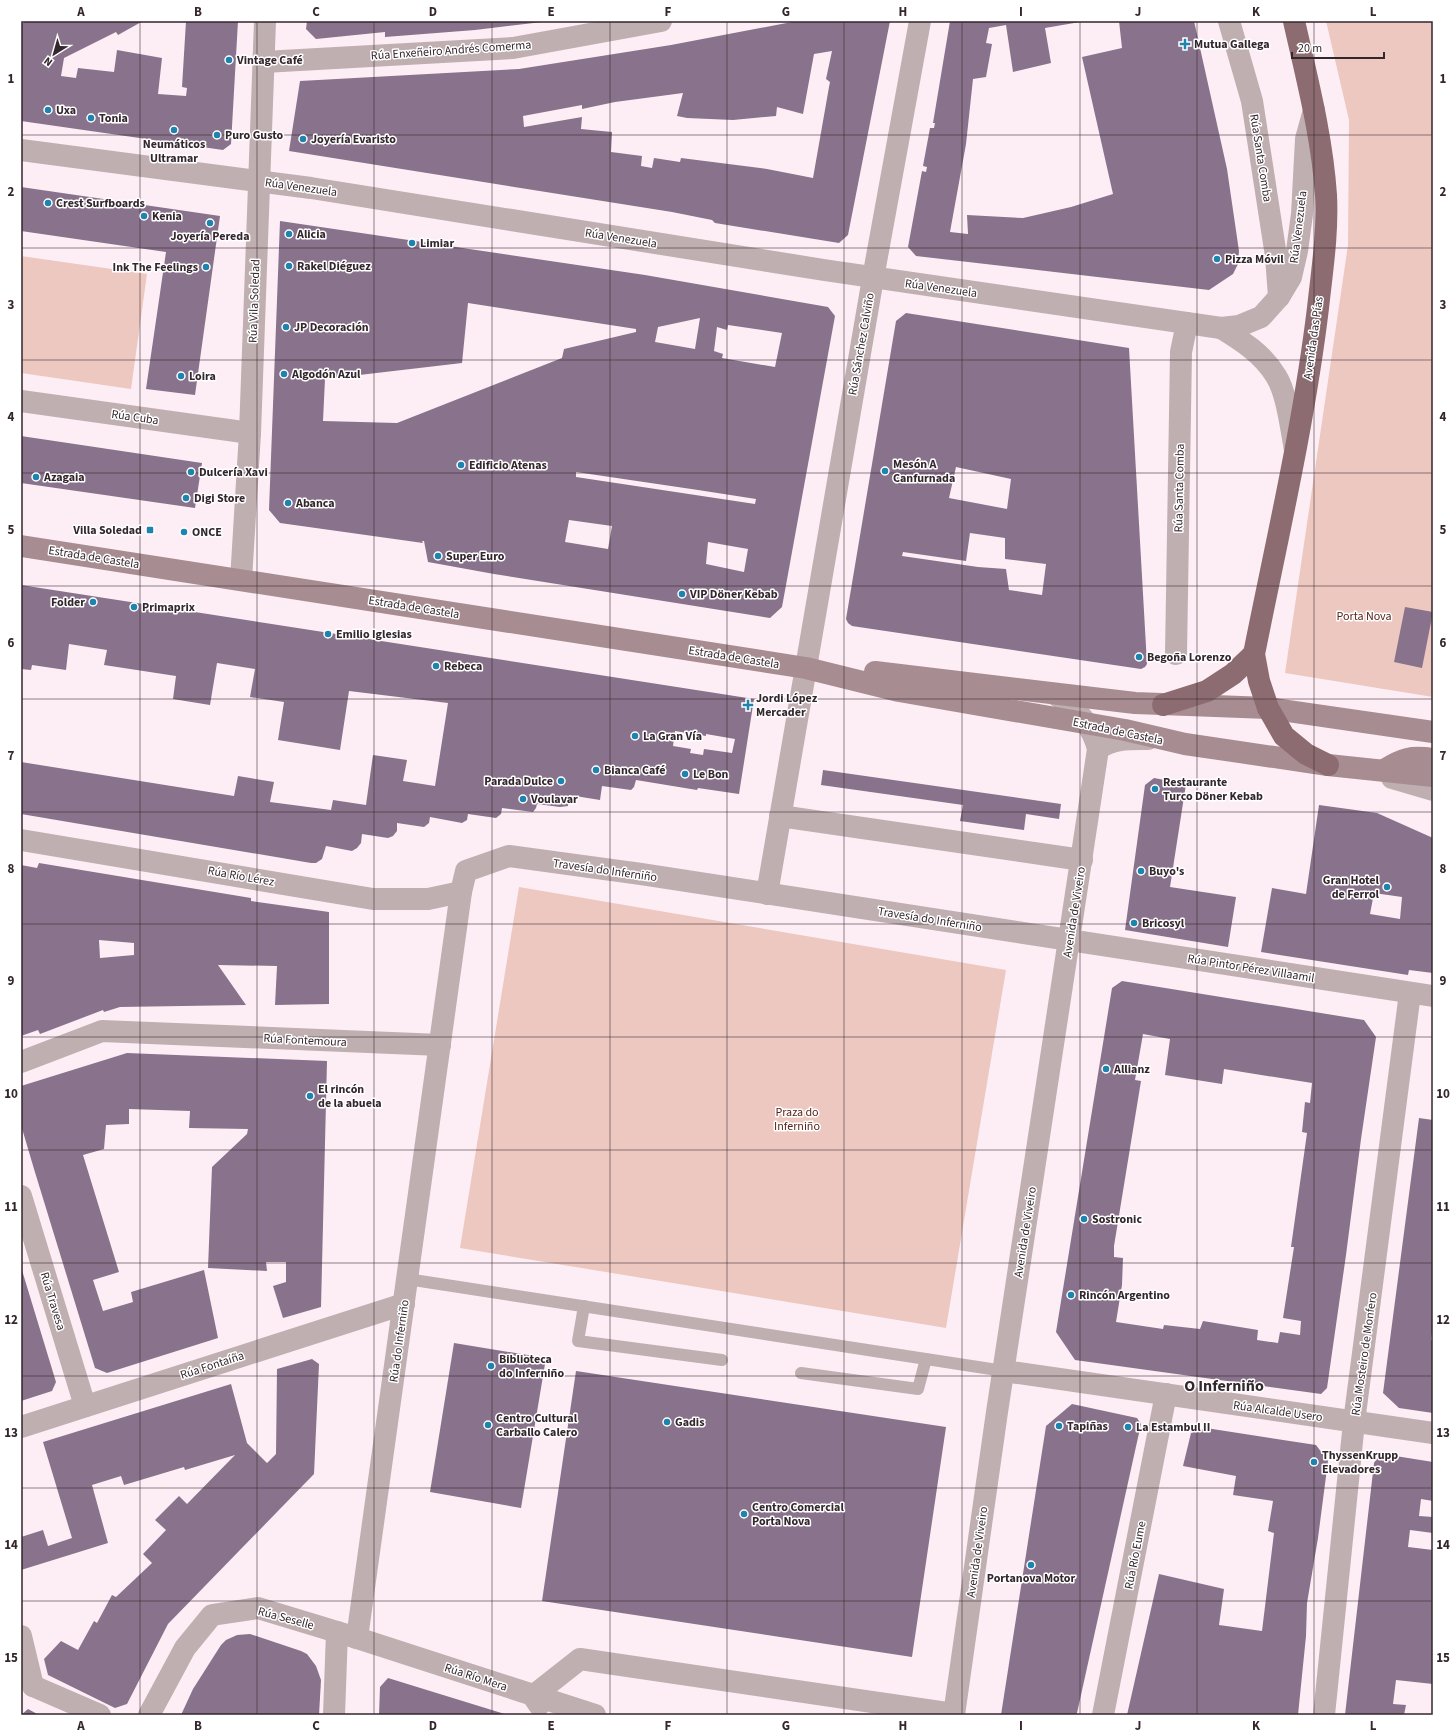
<svg xmlns="http://www.w3.org/2000/svg" width="1454" height="1736" font-family="'Source Sans 3',sans-serif">
<style>
.green{fill:#edc8c1}
.building{fill:#89728b;fill-rule:evenodd}
.lines{fill:none;stroke-linecap:round;stroke-linejoin:round}
.service{stroke:#c0afb1;stroke-width:12}
.minor{stroke:#c0afb1;stroke-width:22}
.secondary{stroke:#a78d91;stroke-width:22}
.trunk{stroke:#8c6c70;stroke-width:22}
.grid{fill:none;stroke:#33262d;stroke-width:1;stroke-opacity:0.55}
.poi-dot{fill:#1e83ad;stroke:#fff;stroke-width:1.5}
.labels{text-anchor:middle;stroke-width:3;stroke-linejoin:round;paint-order:stroke}
.poi-label{font-size:12px;font-weight:bold;fill:#33262d;stroke:#fff;text-anchor:start}
.street-label{font-size:12px;fill:#33262d;stroke:#fff}
.park-label{font-size:12px;fill:#55241b;stroke:#fff}
.district-label{font-size:16px;font-weight:bold;fill:#33262d;stroke:#fff}
.neatline{fill:none;stroke:#33262d;stroke-width:1.5}
.grid-label{font-size:13px;text-anchor:middle;font-weight:bold;fill:#33262d}
</style>
<rect width="100%" height="100%" fill="#fdeef6"/>
<g class="green">
<polygon points="1326,21 1433,21 1433,697 1285,673 1348,245 1349,120"/>
<polygon points="21,256 147,274 131,389 21,373"/>
<polygon points="519,887 1006,970 946,1328 460,1248"/>
</g>
<g class="building">
<polygon points="26,21 143,21 118,35 116,32 64,58 61,76 76,78 78,68 114,72 117,50 162,58 158,94 186,96 187,88 182,87 186,21 238,21 231,144 223,150 21,121 21,24"/>
<polygon points="307,21 542,21 542,22 475,30 385,37 385,32 316,39 306,29"/>
<path d="M797,21H890L848,235L839,243L715,223L712,220L672,212L289,151L300,81L519,69L671,45ZM832,51L826,79L830,82L829,87L813,178L767,169L681,158L680,162L654,158L652,168L641,166L642,156L611,152L612,132L581,129L582,117L524,127L523,116L582,105V109L615,102L683,93L677,116L687,118L733,120L776,116L777,107L803,114L814,54Z"/>
<polygon points="950,21 1080,22 1045,28 1051,63 1013,72 1006,25 989,28 986,43 992,44 986,77 973,79 966,144 950,232 968,234 967,215 1023,218 1071,207 1113,194 1082,57 1122,48 1119,21 1194,21 1227,169 1239,251 1238,264 1233,274 1209,290 916,256 908,247 922,171 926,172 927,167 923,166 930,128 934,128 935,123 933,123"/>
<polygon points="21,187 220,216 195,395 146,389 166,252 21,231"/>
<path d="M280,221L645,275L828,307L835,316L782,607L770,618L494,574L428,562L424,541H422L423,543L280,523L269,510ZM468,303L636,329V332L564,349L562,358L397,423L323,421L325,379L462,363ZM700,318L695,349L655,342L658,327ZM728,325L782,333L775,367L722,358L723,354L714,351L717,327L727,330ZM576,472L698,490L756,499L755,504L576,477ZM569,520L612,526L608,549L565,542ZM708,542L748,549L744,572L706,564Z"/>
<path d="M906,313L1129,348L1147,664L1145,667L1141,669L899,633L852,626L848,623L846,619L896,321ZM956,467L1011,479L1007,509L949,498ZM970,533L1005,538V559L1046,564L1042,595L1009,590L1006,569L978,567L902,556L903,552L966,561Z"/>
<polygon points="21,436 202,463 195,508 21,483"/>
<path d="M21,585L754,699L739,794L698,788L697,790L636,780L634,787L631,790L602,786L600,800L569,795L568,806L560,807L537,804L536,808L533,812L502,808L501,814L496,818L468,814L467,820L462,823L430,817L429,823L424,827L397,823V831L393,836L388,838L362,834L361,843L357,848L352,851L326,846L322,859L316,863H311L21,814V762L234,796L238,776L274,782L270,802L331,810L333,800L366,805L373,755L407,760L403,781L435,786L448,703L349,691L340,750L278,740L284,702L250,697L255,669L217,663L210,705L173,699L176,676L104,665L107,650L69,644L66,670L32,665L31,670L21,669ZM675,731L706,736V734L735,739L732,753L704,749L703,755L690,753L691,749L673,746Z"/>
<polygon points="1405,607 1433,612 1422,668 1394,662"/>
<polygon points="823,770 1061,804 1059,819 1026,814 1024,830 960,821 963,805 821,785"/>
<polygon points="1154,778 1186,784 1170,887 1236,897 1228,947 1125,930 1145,785"/>
<path d="M1319,805L1377,813L1433,838V973L1409,970L1408,975L1261,952L1272,888L1306,894ZM1374,893L1402,897L1400,919L1370,914Z"/>
<path d="M39,863L251,898V901L329,912V1004L275,1005L277,966L218,965L246,1005L120,1007L104,1012L103,1010L40,1034L38,1030L21,1036V865L37,868ZM99,940L134,943V955L100,958Z"/>
<path d="M1122,981L1364,1020L1376,1037L1361,1139L1346,1255L1327,1388L1321,1394L1075,1360L1056,1332L1112,988ZM1143,1034L1170,1039L1165,1075L1222,1084L1224,1069L1312,1083L1310,1103L1305,1102L1302,1132L1307,1133L1291,1247H1294L1283,1318L1301,1321L1300,1335L1280,1332L1278,1343L1257,1340L1258,1330L1203,1321L1200,1329L1164,1325L1163,1329L1116,1322L1122,1285L1123,1258L1114,1257V1246L1141,1081L1135,1080Z"/>
<polygon points="127,1053 327,1061 321,1307 283,1318 273,1286 286,1282 286,1262 266,1262 267,1271 208,1268 212,1167 247,1134 248,1129 189,1128 190,1111 129,1109 129,1124 106,1125 104,1149 83,1155 119,1272 93,1280 103,1311 133,1302 131,1292 204,1270 218,1338 107,1373 95,1368 34,1169 21,1125 21,1086"/>
<polygon points="1419,1118 1433,1120 1433,1327 1431,1340 1433,1340 1433,1413 1399,1408 1383,1393"/>
<polygon points="21,1267 56,1382 52,1391 21,1401"/>
<polygon points="454,1343 546,1358 521,1508 430,1492"/>
<polygon points="312,1359 319,1364 314,1474 168,1624 127,1704 115,1708 48,1675 44,1659 61,1641 78,1650 94,1621 97,1623 112,1595 116,1597 152,1563 143,1554 166,1530 155,1520 179,1496 187,1504 235,1455 185,1470 184,1467 124,1485 121,1476 92,1485 108,1543 21,1570 21,1537 43,1530 48,1546 72,1538 43,1442 231,1384 247,1443 267,1463 276,1454 277,1369"/>
<polygon points="576,1371 946,1427 912,1657 542,1601"/>
<polygon points="1072,1404 1137,1418 1141,1424 1077,1713 1076,1715 1001,1715 1046,1426"/>
<polygon points="1206,1428 1316,1445 1328,1461 1318,1538 1307,1603 1306,1636 1298,1715 1127,1715 1159,1574 1224,1589 1219,1625 1262,1631 1274,1533 1268,1531 1273,1501 1233,1495 1236,1476 1183,1466 1191,1433"/>
<polygon points="1383,1454 1433,1462 1433,1501 1421,1499 1419,1516 1433,1517 1433,1533 1410,1530 1408,1547 1433,1550 1433,1684 1396,1680 1393,1704 1406,1705 1404,1715 1345,1715 1374,1463 1377,1458"/>
<polygon points="250,1634 301,1651 307,1654 316,1666 321,1680 319,1715 181,1715 193,1689 221,1645 226,1640 237,1635"/>
<polygon points="388,1678 508,1715 379,1715 380,1687"/>
<polygon points="28,1709 39,1715 21,1715"/>
</g>
<g class="lines">
<g class="service">
<polyline points="407,1279 1004,1371"/>
<polyline points="584,1306 578,1341 722,1360"/>
<polyline points="801,1373 918,1389 926,1359"/>
</g>
<g class="minor">
<polyline points="1229,21 1252,101 1276,256 1279,297"/>
<polyline points="264,62 513,48 661,21"/>
<polyline points="21,150 311,188 824,270 1221,328 1239,326 1261,317 1279,297 1291,277 1297,251 1302,214 1306,139 1314,110"/>
<path d="M1221,328C1242,341 1263,354 1276,376C1287,393 1291,429 1295,450"/>
<polyline points="21,401 250,433"/>
<polyline points="241,580 250,433 265,21"/>
<polyline points="1176,654 1181,352 1187,323"/>
<path d="M1098,749C1114,738 1130,739 1148,739"/>
<polyline points="1392,778 1433,790"/>
<polyline points="780,816 1082,860"/>
<polyline points="21,840 373,899 428,899 461,892"/>
<polyline points="767,894 873,278 920,21"/>
<polyline points="21,1062 102,1031 440,1045"/>
<polyline points="21,1196 85,1406"/>
<polyline points="1004,1371 1433,1433"/>
<polyline points="21,1427 404,1304"/>
<polyline points="21,1636 33,1686"/>
<polyline points="357,1638 461,892 466,871 509,856 641,874 1433,996"/>
<polyline points="33,1686 100,1715"/>
<polyline points="539,1705 533,1696 580,1659 954,1714"/>
<polyline points="149,1715 185,1648 212,1615 258,1608 357,1638 595,1715"/>
<polyline points="334,1715 337,1632"/>
<path d="M954,1715L997,1412L1098,749C1092,726 1077,708 1056,695"/>
<polyline points="1103,1715 1166,1394"/>
<polyline points="1324,1715 1354,1422 1410,993"/>
</g>
<g class="secondary">
<polyline points="21,546 806,668 899,691 1125,730 1185,744 1328,765 1433,776"/>
<polyline points="875,672 1135,703 1268,708 1433,732"/>
<path d="M1384,770C1403,758 1411,756 1433,759"/>
</g>
<g class="trunk">
<path d="M1294,21C1307,79 1322,136 1326,195C1328,233 1322,271 1318,308C1304,424 1277,539 1254,654L1259,681L1268,708L1284,736L1306,754L1328,765"/>
<polyline points="1163,705 1207,691 1233,674 1254,654"/>
</g>
</g>
<path class="grid" d="M140,21V1715M257,21V1715M374,21V1715M492,21V1715M610,21V1715M727,21V1715M844,21V1715M962,21V1715M1080,21V1715M1197,21V1715M1314,21V1715M21,135H1433M21,248H1433M21,360H1433M21,473H1433M21,586H1433M21,699H1433M21,812H1433M21,924H1433M21,1037H1433M21,1150H1433M21,1263H1433M21,1376H1433M21,1488H1433M21,1601H1433"/>
<g class="poi-dot">
<path d="M1183 38h4v4h4v4h-4v4h-4v-4h-4v-4h4z"/>
<circle cx="229" cy="60" r="4"/>
<circle cx="48" cy="110" r="4"/>
<circle cx="91" cy="118" r="4"/>
<circle cx="174" cy="130" r="4"/>
<circle cx="217" cy="135" r="4"/>
<circle cx="303" cy="139" r="4"/>
<circle cx="48" cy="203" r="4"/>
<circle cx="144" cy="216" r="4"/>
<circle cx="210" cy="223" r="4"/>
<circle cx="289" cy="234" r="4"/>
<circle cx="412" cy="243" r="4"/>
<circle cx="1217" cy="259" r="4"/>
<circle cx="289" cy="266" r="4"/>
<circle cx="206" cy="267" r="4"/>
<circle cx="286" cy="327" r="4"/>
<circle cx="284" cy="374" r="4"/>
<circle cx="181" cy="376" r="4"/>
<circle cx="461" cy="465" r="4"/>
<circle cx="885" cy="471" r="4"/>
<circle cx="191" cy="472" r="4"/>
<circle cx="36" cy="477" r="4"/>
<circle cx="186" cy="498" r="4"/>
<circle cx="288" cy="503" r="4"/>
<rect x="146" y="526" width="8" height="8" rx="2"/>
<circle cx="184" cy="532" r="4"/>
<circle cx="438" cy="556" r="4"/>
<circle cx="682" cy="594" r="4"/>
<circle cx="93" cy="602" r="4"/>
<circle cx="134" cy="607" r="4"/>
<circle cx="328" cy="634" r="4"/>
<circle cx="1139" cy="657" r="4"/>
<circle cx="436" cy="666" r="4"/>
<path d="M746 699h4v4h4v4h-4v4h-4v-4h-4v-4h4z"/>
<circle cx="635" cy="736" r="4"/>
<circle cx="596" cy="770" r="4"/>
<circle cx="685" cy="774" r="4"/>
<circle cx="561" cy="781" r="4"/>
<circle cx="1155" cy="789" r="4"/>
<circle cx="523" cy="799" r="4"/>
<circle cx="1141" cy="871" r="4"/>
<circle cx="1387" cy="887" r="4"/>
<circle cx="1134" cy="923" r="4"/>
<circle cx="1106" cy="1069" r="4"/>
<circle cx="310" cy="1096" r="4"/>
<circle cx="1084" cy="1219" r="4"/>
<circle cx="1071" cy="1295" r="4"/>
<circle cx="491" cy="1366" r="4"/>
<circle cx="667" cy="1422" r="4"/>
<circle cx="488" cy="1425" r="4"/>
<circle cx="1059" cy="1426" r="4"/>
<circle cx="1128" cy="1427" r="4"/>
<circle cx="1314" cy="1462" r="4"/>
<circle cx="744" cy="1514" r="4"/>
<circle cx="1031" cy="1565" r="4"/>
</g>
<g class="labels">
<g class="poi-label">
<text x="1194" y="48">Mutua Gallega</text>
<text x="237" y="64">Vintage Café</text>
<text x="56" y="114">Uxa</text>
<text x="99" y="122">Tonia</text>
<text x="225" y="139">Puro Gusto</text>
<text x="311" y="143">Joyería Evaristo</text>
<text x="174" y="148" text-anchor="middle">Neumáticos<tspan x="174" dy="14">Ultramar</tspan></text>
<text x="56" y="207">Crest Surfboards</text>
<text x="152" y="220">Kenia</text>
<text x="297" y="238">Alicia</text>
<text x="210" y="240" text-anchor="middle">Joyería Pereda</text>
<text x="420" y="247">Limiar</text>
<text x="1225" y="263">Pizza Móvil</text>
<text x="297" y="270">Rakel Diéguez</text>
<text x="198" y="271" text-anchor="end">Ink The Feelings</text>
<text x="294" y="331">JP Decoración</text>
<text x="292" y="378">Algodón Azul</text>
<text x="189" y="380">Loira</text>
<text x="893" y="468">Mesón A<tspan x="893" dy="14">Canfurnada</tspan></text>
<text x="469" y="469">Edificio Atenas</text>
<text x="199" y="476">Dulcería Xavi</text>
<text x="44" y="481">Azagaia</text>
<text x="194" y="502">Digi Store</text>
<text x="296" y="507">Abanca</text>
<text x="142" y="534" text-anchor="end">Villa Soledad</text>
<text x="192" y="536">ONCE</text>
<text x="446" y="560">Super Euro</text>
<text x="690" y="598">VIP Döner Kebab</text>
<text x="85" y="606" text-anchor="end">Folder</text>
<text x="142" y="611">Primaprix</text>
<text x="336" y="638">Emilio Iglesias</text>
<text x="1147" y="661">Begoña Lorenzo</text>
<text x="444" y="670">Rebeca</text>
<text x="756" y="702">Jordi López<tspan x="756" dy="14">Mercader</tspan></text>
<text x="643" y="740">La Gran Vía</text>
<text x="604" y="774">Bianca Café</text>
<text x="693" y="778">Le Bon</text>
<text x="553" y="785" text-anchor="end">Parada Dulce</text>
<text x="1163" y="786">Restaurante<tspan x="1163" dy="14">Turco Döner Kebab</tspan></text>
<text x="531" y="803">Voulavar</text>
<text x="1149" y="875">Buyo's</text>
<text x="1379" y="884" text-anchor="end">Gran Hotel<tspan x="1379" dy="14">de Ferrol</tspan></text>
<text x="1142" y="927">Bricosyl</text>
<text x="1114" y="1073">Allianz</text>
<text x="318" y="1093">El rincón<tspan x="318" dy="14">de la abuela</tspan></text>
<text x="1092" y="1223">Sostronic</text>
<text x="1079" y="1299">Rincón Argentino</text>
<text x="499" y="1363">Biblioteca<tspan x="499" dy="14">do Inferniño</tspan></text>
<text x="496" y="1422">Centro Cultural<tspan x="496" dy="14">Carballo Calero</tspan></text>
<text x="675" y="1426">Gadis</text>
<text x="1067" y="1430">Tapiñas</text>
<text x="1136" y="1431">La Estambul II</text>
<text x="1322" y="1459">ThyssenKrupp<tspan x="1322" dy="14">Elevadores</tspan></text>
<text x="752" y="1511">Centro Comercial<tspan x="752" dy="14">Porta Nova</tspan></text>
<text x="1031" y="1582" text-anchor="middle">Portanova Motor</text>
</g>
<g class="street-label">
<text transform="translate(451 50) rotate(-4)" y="4">Rúa Enxeñeiro Andrés Comerma</text>
<text transform="translate(1261 158) rotate(81)" y="4">Rúa Santa Comba</text>
<text transform="translate(301 187) rotate(8)" y="4">Rúa Venezuela</text>
<text transform="translate(1298 227) rotate(-83)" y="4">Rúa Venezuela</text>
<text transform="translate(621 238) rotate(9)" y="4">Rúa Venezuela</text>
<text transform="translate(941 288) rotate(8)" y="4">Rúa Venezuela</text>
<text transform="translate(254 301) rotate(-88)" y="4">Rúa Vila Soledad</text>
<text transform="translate(1313 338) rotate(-82)" y="4">Avenida das Pías</text>
<text transform="translate(861 344) rotate(-80)" y="4">Rúa Sánchez Calviño</text>
<text transform="translate(135 417) rotate(8)" y="4">Rúa Cuba</text>
<text transform="translate(1179 488) rotate(-89)" y="4">Rúa Santa Comba</text>
<text transform="translate(94 557) rotate(9)" y="4">Estrada de Castela</text>
<text transform="translate(414 607) rotate(9)" y="4">Estrada de Castela</text>
<text transform="translate(734 657) rotate(9)" y="4">Estrada de Castela</text>
<text transform="translate(1118 731) rotate(12)" y="4">Estrada de Castela</text>
<text transform="translate(605 870) rotate(8)" y="4">Travesía do Inferniño</text>
<text transform="translate(241 876) rotate(10)" y="4">Rúa Río Lérez</text>
<text transform="translate(1074 912) rotate(-81)" y="4">Avenida de Viveiro</text>
<text transform="translate(930 919) rotate(9)" y="4">Travesía do Inferniño</text>
<text transform="translate(1251 968) rotate(9)" y="4">Rúa Pintor Pérez Villaamil</text>
<text transform="translate(305 1040) rotate(3)" y="4">Rúa Fontemoura</text>
<text transform="translate(1025 1232) rotate(-81)" y="4">Avenida de Viveiro</text>
<text transform="translate(53 1301) rotate(73)" y="4">Rúa Travesa</text>
<text transform="translate(399 1341) rotate(-82)" y="4">Rúa do Inferniño</text>
<text transform="translate(1364 1354) rotate(-82)" y="4">Rúa Mosteiro de Monfero</text>
<text transform="translate(212 1365) rotate(-18)" y="4">Rúa Fontaíña</text>
<text transform="translate(1278 1411) rotate(8)" y="4">Rúa Alcalde Usero</text>
<text transform="translate(977 1552) rotate(-82)" y="4">Avenida de Viveiro</text>
<text transform="translate(1135 1555) rotate(-79)" y="4">Rúa Río Eume</text>
<text transform="translate(286 1618) rotate(15)" y="4">Rúa Seselle</text>
<text transform="translate(476 1677) rotate(18)" y="4">Rúa Río Mera</text>
</g>
<g class="park-label">
<text x="1364" y="620">Porta Nova</text>
<text x="797" y="1116">Praza do<tspan x="797" dy="14">Inferniño</tspan></text>
</g>
<g class="district-label">
<text x="1224" y="1391">O Inferniño</text>
</g>
</g>
<rect width="1454" height="1736" fill="none" stroke="#ffffff" stroke-width="44"/>
<g transform="translate(54 54) rotate(217)" stroke="#ffffff" stroke-width="3" paint-order="stroke">
<path d="M0-3L7 15L0 10L-7 15Z" fill="#33262d"/>
<text y="-6" font-size="11" font-weight="bold" text-anchor="middle" fill="#33262d">N</text>
</g>
<path d="M1292 52v6h92v-6" fill="none" stroke="#33262d" stroke-width="2"/>
<text x="1298" y="52" font-size="12" fill="#33262d" stroke="#ffffff" stroke-width="3" paint-order="stroke">20 m</text>
<rect x="22" y="22" width="1410" height="1692" class="neatline"/>
<g class="grid-label">
<text x="81" y="16">A</text>
<text x="198" y="16">B</text>
<text x="316" y="16">C</text>
<text x="433" y="16">D</text>
<text x="551" y="16">E</text>
<text x="668" y="16">F</text>
<text x="786" y="16">G</text>
<text x="903" y="16">H</text>
<text x="1021" y="16">I</text>
<text x="1138" y="16">J</text>
<text x="1256" y="16">K</text>
<text x="1373" y="16">L</text>
<text x="11" y="83">1</text>
<text x="1443" y="83">1</text>
<text x="11" y="196">2</text>
<text x="1443" y="196">2</text>
<text x="11" y="309">3</text>
<text x="1443" y="309">3</text>
<text x="11" y="421">4</text>
<text x="1443" y="421">4</text>
<text x="11" y="534">5</text>
<text x="1443" y="534">5</text>
<text x="11" y="647">6</text>
<text x="1443" y="647">6</text>
<text x="11" y="760">7</text>
<text x="1443" y="760">7</text>
<text x="11" y="873">8</text>
<text x="1443" y="873">8</text>
<text x="11" y="985">9</text>
<text x="1443" y="985">9</text>
<text x="11" y="1098">10</text>
<text x="1443" y="1098">10</text>
<text x="11" y="1211">11</text>
<text x="1443" y="1211">11</text>
<text x="11" y="1324">12</text>
<text x="1443" y="1324">12</text>
<text x="11" y="1437">13</text>
<text x="1443" y="1437">13</text>
<text x="11" y="1549">14</text>
<text x="1443" y="1549">14</text>
<text x="11" y="1662">15</text>
<text x="1443" y="1662">15</text>
<text x="81" y="1730">A</text>
<text x="198" y="1730">B</text>
<text x="316" y="1730">C</text>
<text x="433" y="1730">D</text>
<text x="551" y="1730">E</text>
<text x="668" y="1730">F</text>
<text x="786" y="1730">G</text>
<text x="903" y="1730">H</text>
<text x="1021" y="1730">I</text>
<text x="1138" y="1730">J</text>
<text x="1256" y="1730">K</text>
<text x="1373" y="1730">L</text>
</g>
</svg>
